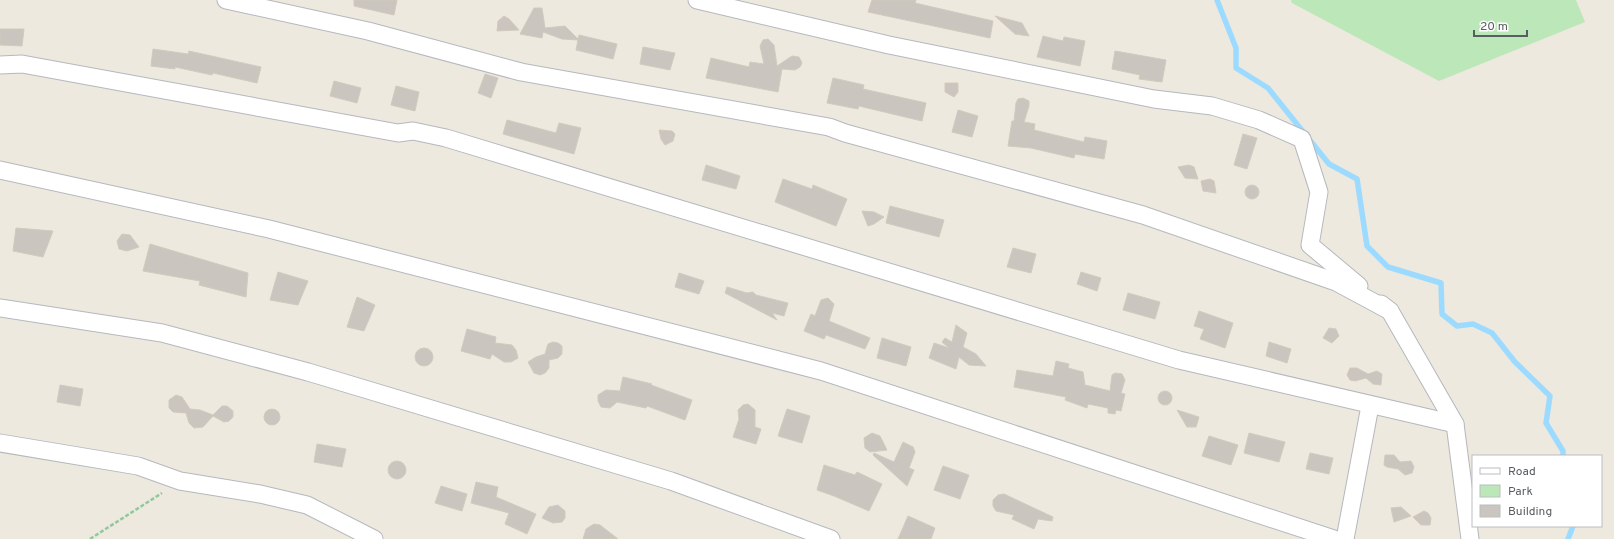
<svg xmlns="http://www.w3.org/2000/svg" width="1614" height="539" font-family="Overpass,sans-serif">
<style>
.green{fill:#bce7b8}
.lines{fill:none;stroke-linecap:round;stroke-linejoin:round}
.stream{stroke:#9cdbff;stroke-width:5.5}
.building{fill:#cac5be;stroke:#d2cabd}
.minor-casing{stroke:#b5b8bd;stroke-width:19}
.path{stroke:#91c89c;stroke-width:2.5;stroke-dasharray:4 2;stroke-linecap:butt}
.minor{stroke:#fff;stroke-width:17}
</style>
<rect width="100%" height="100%" fill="#ede9df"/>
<polygon class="green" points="1291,0 1576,0 1585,22 1439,81 1292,3"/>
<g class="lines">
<g class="stream">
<polyline points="1217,0 1236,48 1236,68 1268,88 1329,164 1357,179 1367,246 1388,267 1441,283 1442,314 1457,326 1473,324 1492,333 1515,362 1550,396 1546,423 1563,451 1563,456"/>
<polyline points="1568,539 1573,526"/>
</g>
</g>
<g class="building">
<polygon points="354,0 397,0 394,15 354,6"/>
<polygon points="872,0 916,0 915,3 993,21 990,38 868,12"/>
<polygon points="534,8 542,8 545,28 565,26 578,39 579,35 617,44 613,59 576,50 578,40 562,39 543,32 542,38 520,34"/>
<polygon points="504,16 509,19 519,30 497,31 498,21"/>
<polygon points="995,16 1022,23 1029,36 1015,34"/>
<polygon points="0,29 24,29 22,46 0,45"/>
<polygon points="1043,36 1063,41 1064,37 1085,41 1080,66 1037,57"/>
<polygon points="768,39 774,45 777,66 792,56 799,57 802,63 800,67 795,70 782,69 778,92 706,78 711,58 749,67 750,62 764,64 760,46 763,40"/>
<polygon points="643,47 675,53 670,70 640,64"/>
<polygon points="153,49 188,54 189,51 261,67 257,83 213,73 212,75 175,67 175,69 151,66"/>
<polygon points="1115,51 1166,60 1162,82 1139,79 1140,75 1112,69"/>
<polygon points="485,74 498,78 491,98 478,93"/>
<polygon points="833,78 864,85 863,89 926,103 922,121 859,106 858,109 827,103"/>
<polygon points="334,81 361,88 357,103 330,96"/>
<polygon points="945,83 958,83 958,92 954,97 945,92"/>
<polygon points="396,86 419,92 415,111 391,105"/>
<polygon points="1023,98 1029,101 1029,106 1024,122 1035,124 1034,130 1084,142 1085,137 1107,141 1104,159 1075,154 1074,158 1031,148 1008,146 1012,121 1014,121 1016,103 1018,99"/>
<polygon points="958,110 978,116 972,137 952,132"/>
<polygon points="507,120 556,133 559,123 581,128 574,154 503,134"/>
<polygon points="659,130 672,131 675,134 673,141 665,145 661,139"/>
<polygon points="1243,134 1257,138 1247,169 1234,165"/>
<polygon points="706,165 740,176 736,189 702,180"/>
<polygon points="1189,165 1194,167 1198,179 1185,178 1178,167"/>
<polygon points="783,179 812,189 813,185 847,199 836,226 775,202"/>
<polygon points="1210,179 1214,181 1216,193 1203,191 1201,181"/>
<circle cx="1252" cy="192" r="7"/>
<polygon points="890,206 944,220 939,237 886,223"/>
<polygon points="862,211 874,212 884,217 874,224 868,226"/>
<polygon points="16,228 53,231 43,257 13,251"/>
<polygon points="122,234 130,235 139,247 127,251 119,249 117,241"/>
<polygon points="150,244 248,273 246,297 199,285 200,281 143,271"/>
<polygon points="1013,248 1036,254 1031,273 1007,267"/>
<polygon points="278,272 308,281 298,305 270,300"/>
<polygon points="1081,272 1101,278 1097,291 1077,284"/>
<polygon points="679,273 704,281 699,294 675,287"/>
<polygon points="727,287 747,293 753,292 756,295 788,303 784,316 772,313 777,320 725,293"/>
<polygon points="1128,293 1160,302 1155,319 1123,310"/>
<polygon points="357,297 375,305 364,331 347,327"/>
<polygon points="828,298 834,304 829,321 870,338 865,349 826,335 824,339 804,331 811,314 815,316 821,300"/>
<polygon points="1199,311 1233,323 1225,348 1200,339 1204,329 1194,326"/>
<polygon points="956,325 967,333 963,347 976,354 986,366 969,365 959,357 956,369 929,358 934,343 949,348 942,342 945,338 952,342"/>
<polygon points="1329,328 1336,329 1339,336 1332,343 1323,338"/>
<polygon points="467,329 496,337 495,343 512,345 516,350 518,358 511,362 504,362 492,354 490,359 461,351"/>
<polygon points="882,338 911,347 906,366 877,358"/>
<polygon points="553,342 558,343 562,346 562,354 558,358 549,360 549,368 545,373 540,375 534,373 528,362 536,357 545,354 548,344"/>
<polygon points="1269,342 1291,349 1287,363 1266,356"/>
<circle cx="424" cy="357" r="9"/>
<polygon points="1056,361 1069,364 1068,368 1083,372 1085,385 1110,391 1112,375 1115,373 1122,374 1125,380 1121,393 1125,394 1121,411 1116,410 1115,414 1108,413 1108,408 1088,404 1087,408 1065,400 1066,397 1014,387 1017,370 1053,376"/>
<polygon points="1350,368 1357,368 1368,374 1377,371 1382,374 1381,385 1373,384 1366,378 1355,381 1350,380 1347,375"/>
<polygon points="623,377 652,384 651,385 692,400 685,420 647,406 646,408 617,402 610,408 601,407 598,401 598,395 606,390 620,391"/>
<polygon points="60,385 83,389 80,406 57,402"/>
<circle cx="1165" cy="398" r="7"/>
<polygon points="176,395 182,397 190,409 200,410 213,415 222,406 227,406 233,411 233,417 229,421 224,422 213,416 203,427 194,428 189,423 186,413 173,412 169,408 169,400"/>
<polygon points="748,404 755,410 755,427 761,429 756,444 733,437 739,419 738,410 743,405"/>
<circle cx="272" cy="417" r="8"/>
<polygon points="787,409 810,416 802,443 778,436"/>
<polygon points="1177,410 1199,417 1196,427 1187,427"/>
<polygon points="872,433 880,436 887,450 870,452 865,448 864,438"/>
<polygon points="1249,433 1285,442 1279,462 1244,453"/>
<polygon points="1209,436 1238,445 1231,465 1202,456"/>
<polygon points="903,442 913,447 915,452 909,468 914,470 907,486 873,455 874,453 894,462"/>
<polygon points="317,444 346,449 342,467 314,462"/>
<polygon points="1310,453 1333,458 1329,474 1306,469"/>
<polygon points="1385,455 1394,455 1400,462 1411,461 1414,467 1412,473 1405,475 1398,469 1387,467 1384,465"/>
<circle cx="397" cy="470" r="9"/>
<polygon points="824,465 855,475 857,472 882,484 869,511 834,496 817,490"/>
<polygon points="943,466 969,475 960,499 934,490"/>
<polygon points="476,482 498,487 496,497 536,514 527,534 505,524 509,513 471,503"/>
<polygon points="441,486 467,494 462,511 435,503"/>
<polygon points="1004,494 1053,517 1052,521 1038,519 1034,529 1012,519 1014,515 996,511 993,506 993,500 998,495"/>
<polygon points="558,505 565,511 565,518 562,522 553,523 542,518 549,507"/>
<polygon points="1401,507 1411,516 1394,522 1391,508"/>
<polygon points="1424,511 1428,513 1431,518 1430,525 1421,525 1413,517"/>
<polygon points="908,516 935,528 931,539 898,539"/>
<polygon points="594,524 600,525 618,539 583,539 586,529"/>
</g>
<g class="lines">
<g class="minor-casing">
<g id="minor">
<polyline points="226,0 368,31 521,72 829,127 845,133 1143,215 1336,282 1390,311"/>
<polyline points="697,0 889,45 1154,99 1212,106 1259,120 1302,139 1319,192 1310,245 1359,286"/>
<polyline points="0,65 22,64 398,133 413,131 446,138 1179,360 1455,424"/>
<polyline points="0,170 269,229 821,371 1334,539"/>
<polyline points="1381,304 1390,311 1455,424 1470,539"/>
<polyline points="0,308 162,333 308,372 671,481 831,539"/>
<polyline points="0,443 138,466 180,481 260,494 307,505 374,539"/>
<polyline points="1345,539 1370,406"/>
</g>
</g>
<polyline class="path" points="90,539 162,493"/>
<use href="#minor" class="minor"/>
</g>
<rect x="1472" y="455" width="130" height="72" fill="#ffffff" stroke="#bcbec0"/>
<rect x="1480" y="468" width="20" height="6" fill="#ffffff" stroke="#bcbec0"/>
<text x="1508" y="475" font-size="12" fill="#585d61">Road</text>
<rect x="1480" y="485" width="20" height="12" fill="#bce7b8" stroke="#bcbec0"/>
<text x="1508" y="495" font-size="12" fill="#585d61">Park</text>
<rect x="1480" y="505" width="20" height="12" fill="#cac5be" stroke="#bcbec0"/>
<text x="1508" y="515" font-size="12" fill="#585d61">Building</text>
<path d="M1474 30v6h53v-6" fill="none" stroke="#585d61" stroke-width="2"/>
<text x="1480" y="30" font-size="12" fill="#585d61" stroke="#ffffff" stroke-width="3" paint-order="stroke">20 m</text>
</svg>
